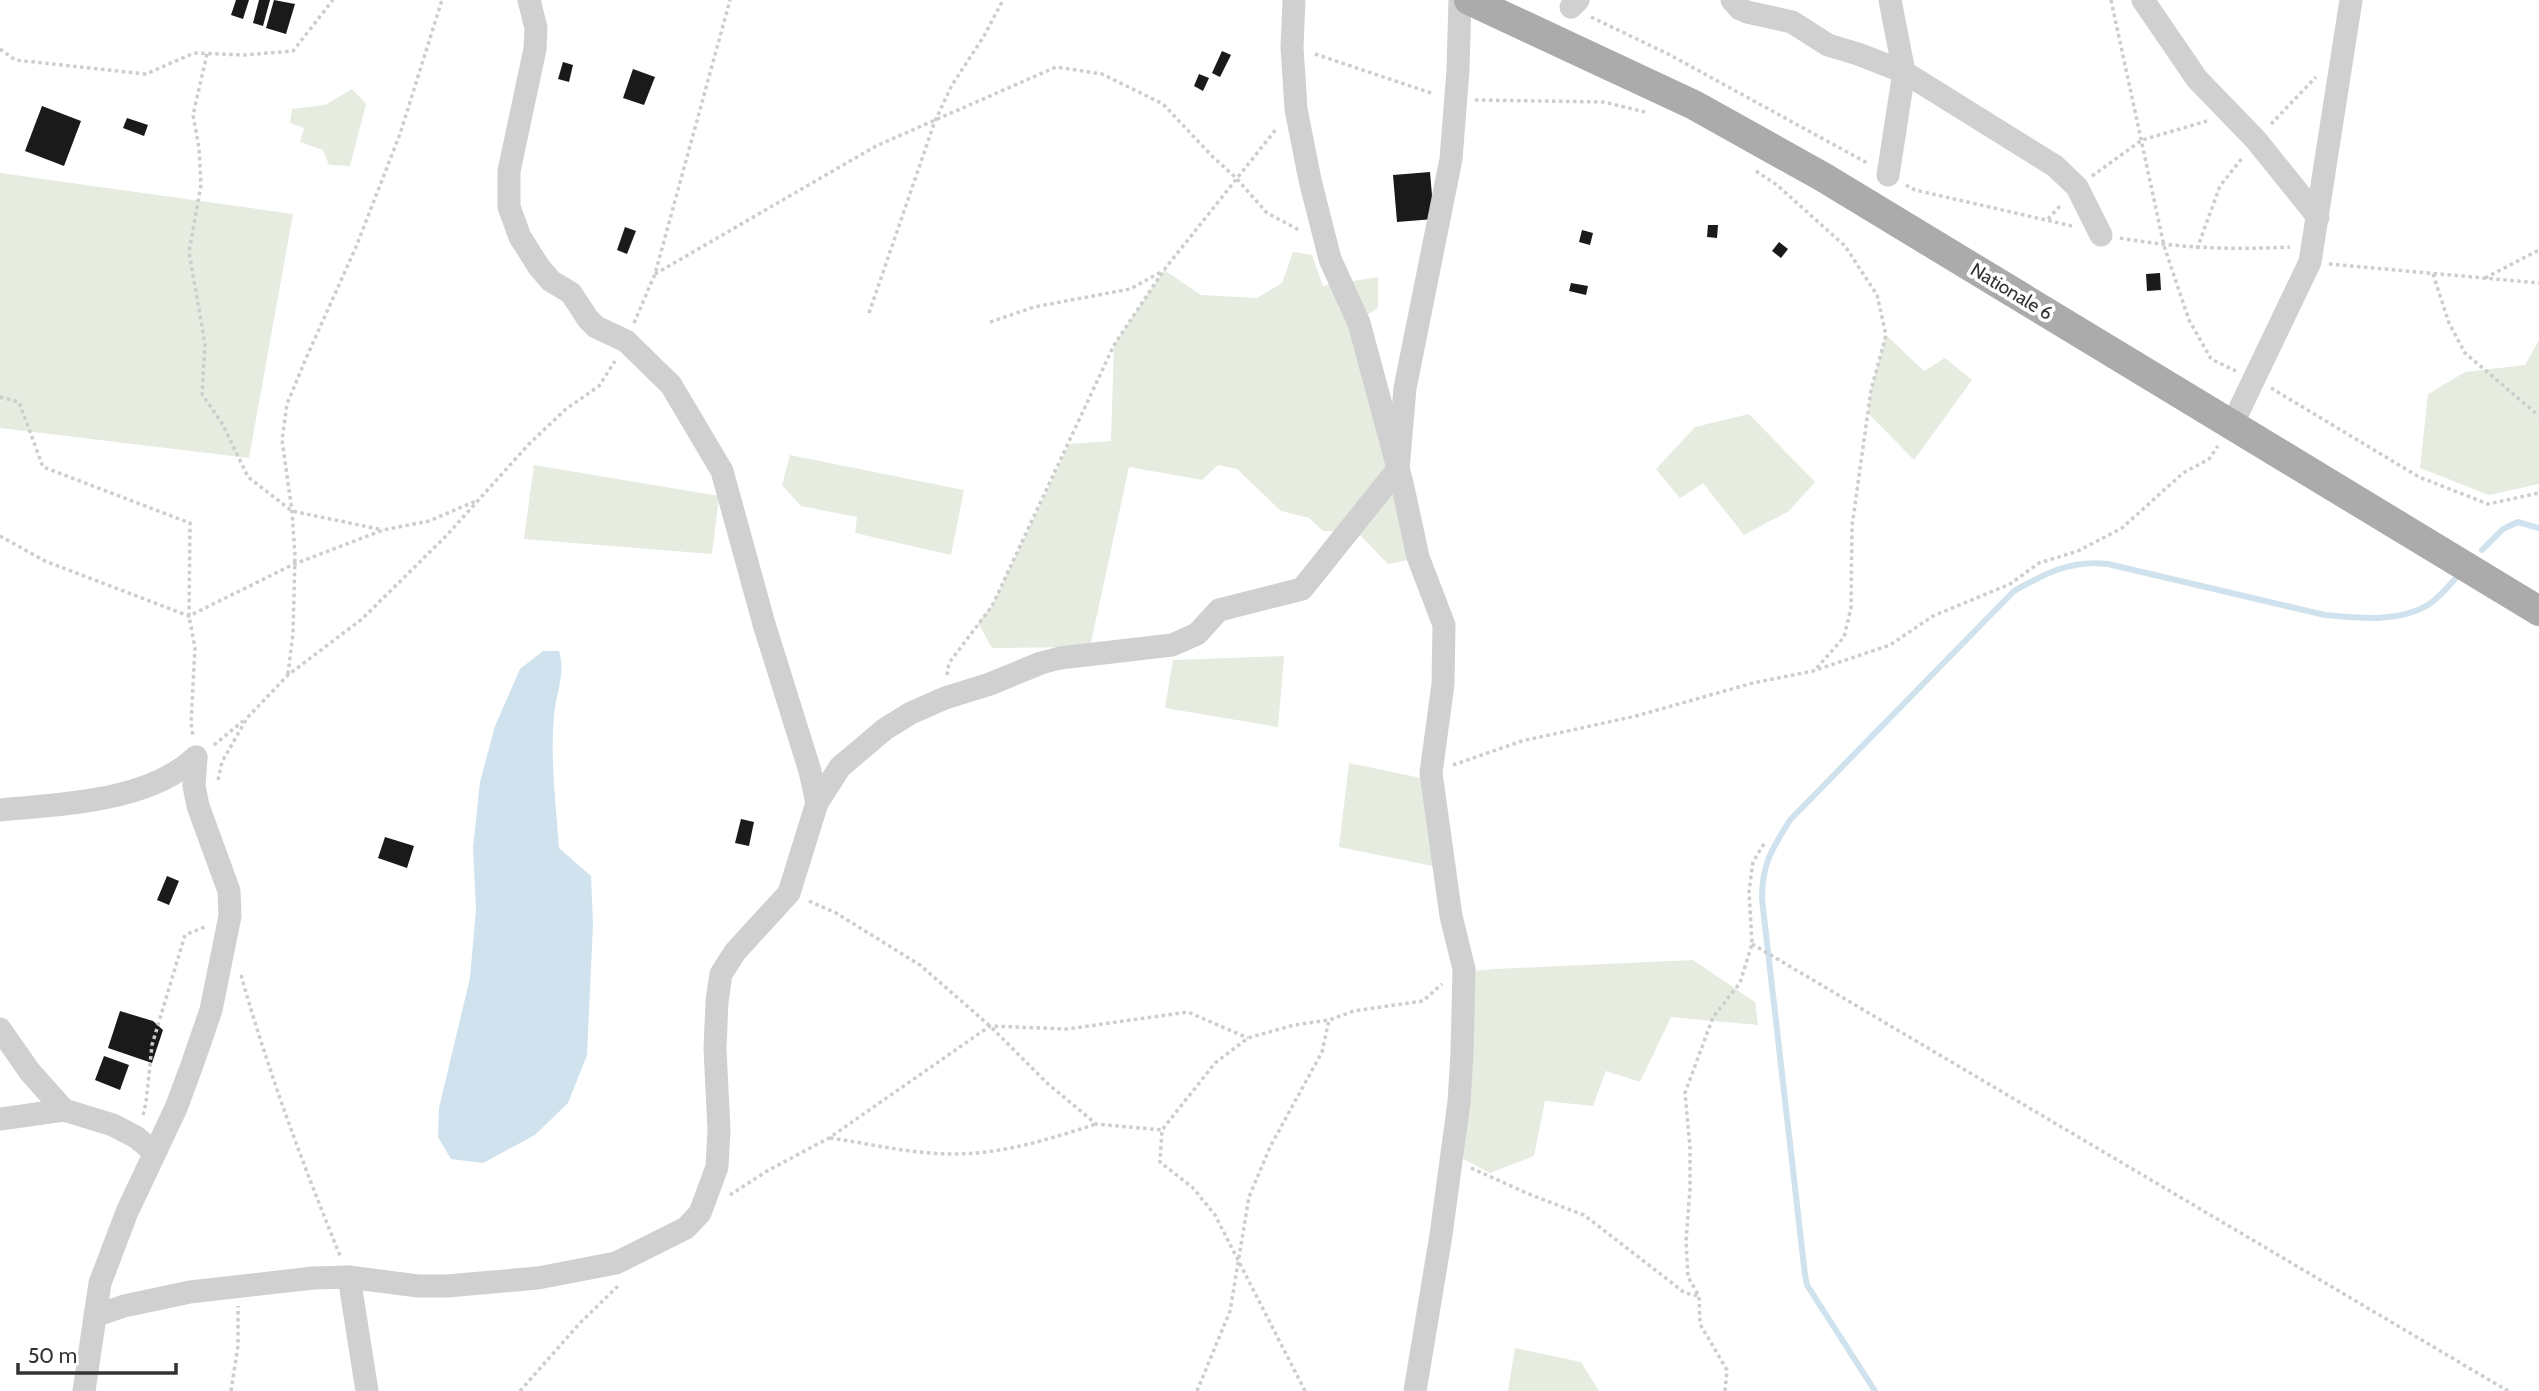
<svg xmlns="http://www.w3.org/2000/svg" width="2539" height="1391" font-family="Cabin,sans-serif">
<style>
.green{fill:#e6ecdf}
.water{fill:#cfe2ee}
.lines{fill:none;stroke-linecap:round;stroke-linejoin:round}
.stream{stroke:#cfe2ee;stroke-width:6}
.building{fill:#1a1a1a}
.path{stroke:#cdcdcd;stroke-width:3.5;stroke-dasharray:3.5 3.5;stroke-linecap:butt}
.minor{stroke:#d0d0d0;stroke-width:23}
.major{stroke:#ababab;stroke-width:30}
.labels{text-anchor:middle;stroke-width:7;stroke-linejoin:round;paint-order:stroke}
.street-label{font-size:19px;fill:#333;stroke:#fff}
</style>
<rect width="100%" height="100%" fill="#fff"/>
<g class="green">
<polygon points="352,89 366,104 350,166 329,165 323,150 300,142 304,128 290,123 292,109 325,105"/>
<polygon points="0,173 293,214 249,458 0,428"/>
<polygon points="1293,252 1312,255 1323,286 1378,277 1378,308 1362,318 1413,559 1388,564 1357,532 1323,531 1309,518 1281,511 1237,469 1218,465 1202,480 1129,467 1090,647 992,648 978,623 992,606 1069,444 1111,441 1114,345 1164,270 1201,295 1257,298 1282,283"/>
<polygon points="1886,335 1924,371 1945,358 1972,380 1914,460 1868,413 1871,390"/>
<polygon points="2539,340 2539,484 2489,495 2420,468 2428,394 2465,372 2525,365"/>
<polygon points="1749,414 1815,482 1789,511 1744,535 1703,483 1680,498 1656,469 1695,427"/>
<polygon points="790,455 964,490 951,555 855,533 857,517 801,506 782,485"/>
<polygon points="534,465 719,496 712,554 524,539"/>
<polygon points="1284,656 1278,727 1165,708 1173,660"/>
<polygon points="1349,763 1426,779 1438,867 1339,847"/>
<polygon points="1693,960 1755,1002 1758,1025 1671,1017 1640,1082 1606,1071 1593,1106 1545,1101 1534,1156 1490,1173 1458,1156 1464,972 1495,969"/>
<polygon points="1515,1348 1581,1362 1599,1391 1508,1391"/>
</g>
<path class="water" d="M543,651H559C566,676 556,691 554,716C550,760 556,804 559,848L591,876L593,924L587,1055L568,1103L535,1135L483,1163L451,1159L438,1137L439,1108L470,978L476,909L473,847L480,782L495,726L520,669Z"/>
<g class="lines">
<g class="stream">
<polyline points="2482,550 2503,529 2518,522 2539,528"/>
<path d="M1875,1391L1807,1285L1805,1275L1762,899C1762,863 1772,849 1790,820L2014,591C2046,573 2070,560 2108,564L2325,615C2358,618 2398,623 2428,605C2439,598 2448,587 2456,578"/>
</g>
</g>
<g class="building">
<polygon points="236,0 249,0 243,19 231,15"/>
<polygon points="259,0 270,0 263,26 253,23"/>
<polygon points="274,0 295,4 286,34 266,28"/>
<polygon points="1222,51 1231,55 1220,77 1212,73"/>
<polygon points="563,62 573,65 569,82 558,79"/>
<polygon points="633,69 655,77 644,105 623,98"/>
<polygon points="1199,74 1209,78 1203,91 1194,86"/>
<polygon points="42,106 81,121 64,166 25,151"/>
<polygon points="127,118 148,125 144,136 123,128"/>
<polygon points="1430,172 1434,219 1397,222 1393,175"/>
<polygon points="1708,225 1718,225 1717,238 1707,237"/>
<polygon points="625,227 636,231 627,254 617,250"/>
<polygon points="1582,230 1593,233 1590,245 1579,242"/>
<polygon points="1779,242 1788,249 1781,258 1772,251"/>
<polygon points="2160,273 2161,290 2147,291 2146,274"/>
<polygon points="1571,283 1588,286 1586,295 1569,291"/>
<polygon points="741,819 754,822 749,846 735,843"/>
<polygon points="385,837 414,846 407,868 378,858"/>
<polygon points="167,876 179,881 169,905 157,900"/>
<polygon points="120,1011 153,1021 163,1030 152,1063 108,1048"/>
<polygon points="104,1056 129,1065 120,1090 95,1080"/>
</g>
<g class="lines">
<g class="path">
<polyline points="2111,0 2164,246 2189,320 2211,359 2236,371"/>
<polyline points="1591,17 1670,55 1869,164"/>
<polyline points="0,49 15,60 146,74 194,53 244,55 293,51 333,0"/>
<polyline points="207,54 193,115 199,148 201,185 189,252 205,344 202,394 223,425 248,477 292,511 383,530"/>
<polyline points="1315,54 1434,94"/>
<polyline points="1475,100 1604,102 1645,112"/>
<polyline points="2271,124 2316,77"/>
<polyline points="1756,171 1777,185 1845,246 1877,295 1886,335 1871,390 1852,526 1851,608 1844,637 1815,670"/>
<polyline points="2092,176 2142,140 2207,121"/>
<polyline points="1906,185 1915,190 2072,226"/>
<polyline points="2048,219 2061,205"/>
<path d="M2120,238C2177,248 2232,250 2290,247"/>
<polyline points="2197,249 2220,186 2243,157"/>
<polyline points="2329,264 2539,283"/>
<polyline points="655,274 876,146 1056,67 1102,74 1163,104 1212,156 1236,178 1267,213 1301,231"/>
<polyline points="2433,274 2449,323 2465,353 2539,416"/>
<polyline points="2485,278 2539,250"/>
<polyline points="869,313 935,121 952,85 984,36 1003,0"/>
<polyline points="990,322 1034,307 1130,289 1163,271"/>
<polyline points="634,323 655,274 730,0"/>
<polyline points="2271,388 2419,477 2488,504 2539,493"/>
<polyline points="0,397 19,402 43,467 190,523 189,616 195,648 191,723 193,736"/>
<polyline points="0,536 45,561 189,616 294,564 383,530 429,521 476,501"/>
<polyline points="288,674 293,633 295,556 292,511 282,440 287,404 307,356 356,247 400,134 442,0"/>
<polyline points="947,675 949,663 992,606 1114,345 1164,270 1277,128"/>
<polyline points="214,745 243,721"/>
<polyline points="1453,765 1522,741 1636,716 1753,683 1813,671 1890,645 1933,616 2010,584 2039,563 2078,551 2122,528 2183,473 2209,459 2218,446"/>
<polyline points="218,780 222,762 247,718 288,675 362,619 447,535 528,445 566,409 599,386 615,361"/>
<polyline points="809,901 836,913 920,965 990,1026 1047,1083 1096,1124 1162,1130"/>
<polyline points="1752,944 2508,1391"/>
<path d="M241,975C268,1071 303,1165 341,1258"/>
<polyline points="143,1115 146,1103 152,1045 185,935 207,926"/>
<path d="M830,1138C871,1144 912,1154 953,1154C1003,1154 1050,1139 1096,1124"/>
<polyline points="1471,1168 1529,1194 1584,1215 1685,1293 1699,1296"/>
<polyline points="730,1195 767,1171 829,1138 990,1026 1067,1029 1188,1012 1248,1038"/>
<polyline points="231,1391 238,1346 238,1306"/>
<polyline points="520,1391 580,1323 618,1286"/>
<polyline points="1197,1391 1230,1311 1249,1197 1270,1147 1322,1052 1329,1020"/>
<polyline points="1305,1391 1215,1215 1193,1188 1160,1162 1162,1130 1215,1063 1248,1038 1294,1025 1329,1020 1354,1011 1423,1001 1442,984"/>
<polyline points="1725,1391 1727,1370 1700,1324 1699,1296 1688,1277 1686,1241 1690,1189 1690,1147 1685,1093 1713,1017 1740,983 1752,944 1749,891 1753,862 1765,842"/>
</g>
<g class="minor">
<polyline points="529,0 536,28 535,49 509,171 509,207 520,237 539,267 551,281 571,293 588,319 596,327 626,341 671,385 722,471 764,624 810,771 817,803"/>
<polyline points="1294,0 1292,47 1296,109 1310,180 1330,259 1359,323 1402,483 1418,557 1444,625 1443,684 1431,773 1451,916 1464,969 1462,1053 1459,1102 1441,1235 1415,1391"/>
<polyline points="1732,0 1740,9 1747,12 1792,22 1828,45 1858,54 1904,72 2055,166 2077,187 2101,235"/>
<polyline points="2143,0 2197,79 2256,140 2318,217"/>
<polyline points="1571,7 1578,0"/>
<polyline points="1888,175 1904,72 1890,0"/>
<polyline points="2232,425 2310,262 2351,0"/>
<path d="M0,810C62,804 148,802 196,757"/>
<polyline points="0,1029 30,1072 64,1110 113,1125 136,1137 154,1152"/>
<polyline points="0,1119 64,1110"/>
<polyline points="349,1277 367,1391"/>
<polyline points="95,1316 124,1306 190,1292 313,1278 349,1277 418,1286 447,1286 538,1278 616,1263 686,1228 700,1213 717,1167 719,1130 715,1049 717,1001 721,974 735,952 789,893 817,803 840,767 885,729 911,713 945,698 990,684 1041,663 1060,658 1172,645 1197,634 1219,610 1302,589 1398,469 1405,388 1451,159 1458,70 1460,0"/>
<polyline points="84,1391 100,1283 127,1212 176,1108 192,1065 211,1010 230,916 229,891 198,806 194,786 196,757"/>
</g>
<polyline class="major" points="1469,0 1694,105 1823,177 2539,611"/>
</g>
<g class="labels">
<g class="street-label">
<text transform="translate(2012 291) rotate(31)" y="7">Nationale 6</text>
</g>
</g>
<path d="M18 1363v10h158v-10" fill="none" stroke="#333333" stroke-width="3.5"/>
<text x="28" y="1363" font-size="21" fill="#333333" stroke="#ffffff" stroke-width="5" paint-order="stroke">50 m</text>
</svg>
